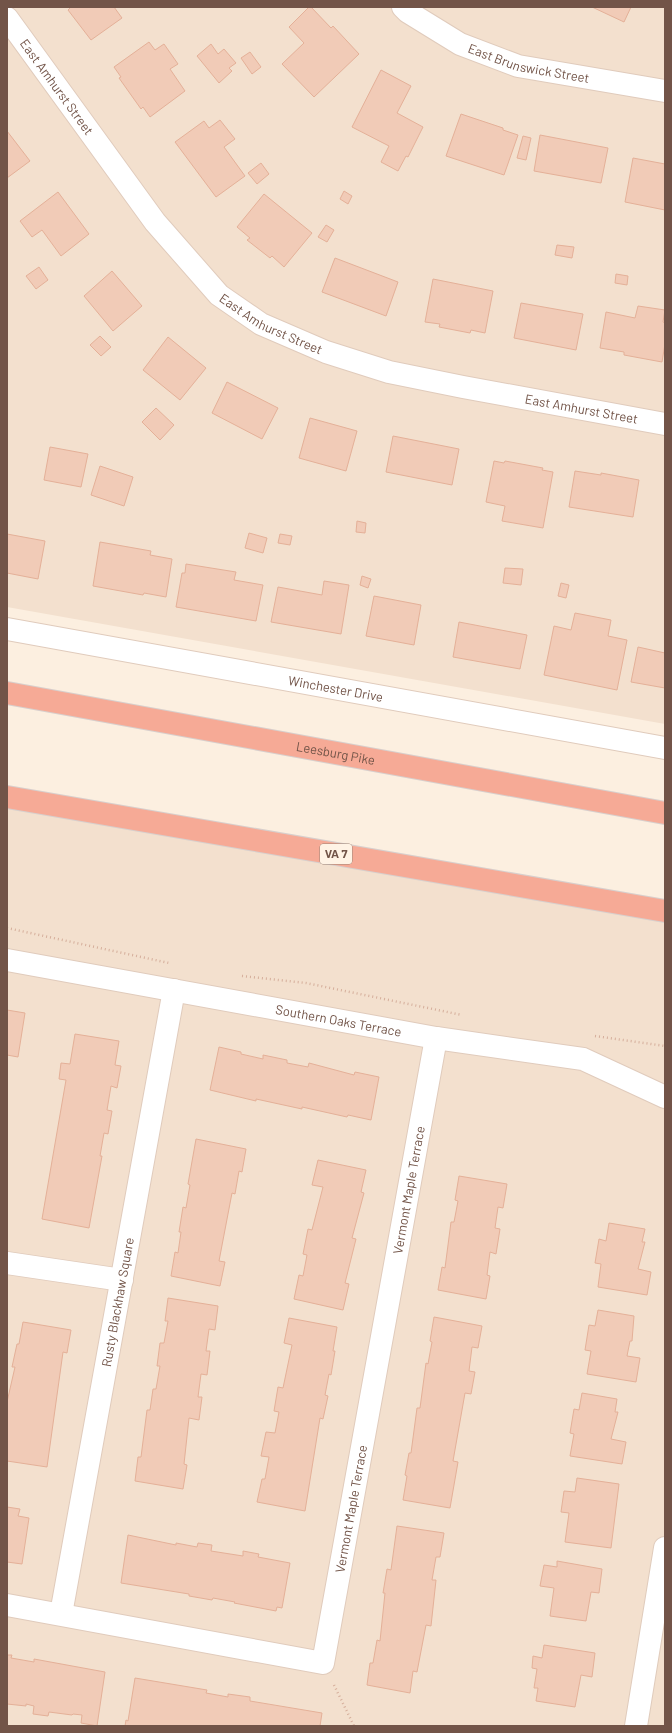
<svg xmlns="http://www.w3.org/2000/svg" width="672" height="1733" font-family="Barlow,sans-serif">
<style>
.residential{fill:#f3e0ce}
.building{fill:#f1cbb7;stroke:#e4b098}
.lines{fill:none;stroke-linecap:round;stroke-linejoin:round}
.minor-casing{stroke:#e0cbbc;stroke-width:24}
.highway-casing{stroke:#d8cfcc;stroke-width:24}
.path{stroke:#d5ae9b;stroke-width:2.5;stroke-dasharray:1 3;stroke-linecap:butt}
.minor{stroke:#fff;stroke-width:22}
.highway{stroke:#f6aa96;stroke-width:22}
.labels{text-anchor:middle;stroke-width:3;stroke-linejoin:round;paint-order:stroke}
.shield{fill:#fff3e5;stroke:#9c8477;stroke-width:1}
.shield-label{font-size:12px;font-weight:bold;fill:#725448}
.street-label{font-size:13px;fill:#725448;stroke:#fff3e5}
</style>
<rect width="100%" height="100%" fill="#fcefe0"/>
<g class="residential">
<polygon points="7,7 665,7 665,724 7,607"/>
<polygon points="7,797 665,911 665,1726 7,1726"/>
</g>
<g class="building">
<polygon points="71,7 114,7 122,18 91,40 68,10"/>
<polygon points="309,7 311,7 331,28 333,26 359,54 314,97 282,64 304,43 289,27"/>
<polygon points="592,7 631,7 624,22"/>
<polygon points="149,42 155,50 164,44 178,64 170,69 185,91 150,117 143,107 141,109 119,78 121,77 114,67"/>
<polygon points="211,44 218,54 224,49 236,63 229,68 232,71 219,83 197,56"/>
<polygon points="250,52 261,67 252,74 241,58"/>
<polygon points="381,70 411,86 397,113 423,127 408,157 406,156 398,171 381,162 389,146 352,127"/>
<polygon points="461,114 503,128 503,130 518,135 504,175 446,156"/>
<polygon points="220,120 235,139 224,147 245,176 216,197 175,142 204,121 209,128"/>
<polygon points="7,131 30,161 7,178"/>
<polygon points="540,135 608,148 601,183 534,171"/>
<polygon points="523,136 531,138 526,160 517,158"/>
<polygon points="633,158 665,164 665,210 625,202"/>
<polygon points="261,163 269,174 257,184 248,173"/>
<polygon points="344,191 352,196 348,204 340,199"/>
<polygon points="58,192 89,234 61,256 42,230 32,237 20,221"/>
<polygon points="264,194 312,233 284,267 272,256 270,258 247,240 250,238 237,227"/>
<polygon points="326,225 334,230 327,242 318,237"/>
<polygon points="557,245 574,247 572,258 555,255"/>
<polygon points="335,258 398,282 386,316 322,292"/>
<polygon points="39,267 48,280 36,289 26,276"/>
<polygon points="112,271 142,306 113,331 84,296"/>
<polygon points="616,274 628,276 627,285 615,283"/>
<polygon points="433,279 493,291 485,333 471,330 470,333 439,327 440,324 425,322"/>
<polygon points="521,303 583,314 576,350 514,338"/>
<polygon points="638,306 665,310 663,322 665,323 665,344 662,362 624,355 624,352 600,348 606,312 635,318"/>
<polygon points="100,336 111,347 101,356 90,345"/>
<polygon points="168,337 206,368 180,400 143,370"/>
<polygon points="227,382 278,408 262,439 212,413"/>
<polygon points="156,408 174,425 160,440 142,422"/>
<polygon points="310,418 357,431 346,471 299,458"/>
<polygon points="393,436 459,449 452,485 386,472"/>
<polygon points="50,447 88,454 81,487 44,480"/>
<polygon points="494,461 504,463 505,461 543,468 542,470 553,472 543,528 502,521 505,506 486,502"/>
<polygon points="100,466 133,477 124,506 91,495"/>
<polygon points="575,471 601,475 601,473 639,480 633,517 569,507"/>
<polygon points="357,521 366,523 365,533 356,532"/>
<polygon points="249,533 267,538 263,553 245,548"/>
<polygon points="7,534 45,541 38,579 7,573"/>
<polygon points="280,534 292,536 290,545 278,543"/>
<polygon points="100,542 151,551 150,555 172,559 166,597 144,593 143,595 93,586"/>
<polygon points="186,564 236,572 234,580 263,585 256,621 176,607 182,573 185,573"/>
<polygon points="505,568 523,569 521,585 503,583"/>
<polygon points="362,576 371,579 368,588 360,585"/>
<polygon points="324,581 349,585 341,634 271,622 278,587 322,595"/>
<polygon points="561,583 569,585 566,598 558,596"/>
<polygon points="374,596 421,605 414,645 366,636"/>
<polygon points="575,613 611,620 608,636 627,640 617,690 544,675 554,626 571,630"/>
<polygon points="459,622 527,635 520,669 453,657"/>
<polygon points="638,647 665,653 665,688 631,682"/>
<polygon points="7,1010 25,1013 18,1057 7,1055"/>
<polygon points="75,1034 119,1041 115,1065 121,1066 117,1088 111,1086 107,1110 112,1111 108,1134 104,1133 100,1156 102,1156 89,1228 42,1219 66,1080 59,1079 61,1063 70,1064"/>
<polygon points="219,1047 241,1052 241,1054 263,1059 263,1055 287,1060 287,1063 308,1067 309,1063 354,1075 355,1072 379,1077 371,1120 348,1115 347,1117 302,1107 302,1109 256,1099 256,1101 210,1090"/>
<polygon points="196,1139 246,1149 242,1172 239,1171 235,1194 232,1193 219,1261 225,1262 220,1286 171,1276 175,1252 178,1253 181,1232 179,1232 183,1207 186,1208 190,1185 188,1184"/>
<polygon points="318,1160 366,1170 361,1192 364,1193 352,1238 356,1239 345,1283 349,1284 343,1310 294,1299 299,1275 303,1276 307,1255 303,1254 308,1229 312,1230 323,1187 312,1185"/>
<polygon points="459,1176 507,1184 503,1208 498,1207 495,1228 500,1229 496,1254 490,1252 487,1275 490,1276 486,1299 438,1290 442,1267 445,1268 451,1222 454,1222 458,1201 455,1200"/>
<polygon points="609,1223 645,1229 642,1242 645,1242 638,1269 651,1272 647,1295 598,1287 601,1264 595,1263 599,1239 606,1241"/>
<polygon points="168,1298 218,1306 215,1330 209,1329 206,1351 210,1351 207,1375 201,1374 198,1397 202,1397 199,1420 189,1418 184,1464 187,1465 183,1489 135,1481 138,1457 141,1457 147,1410 150,1410 153,1389 156,1389 160,1366 157,1366 160,1343 164,1343 168,1321 165,1321"/>
<polygon points="598,1310 634,1316 632,1341 630,1341 627,1356 640,1358 636,1382 587,1374 591,1351 585,1350 589,1325 595,1326"/>
<polygon points="434,1317 482,1326 478,1348 472,1347 469,1371 475,1372 471,1394 465,1393 453,1461 458,1462 450,1508 403,1500 407,1476 405,1475 409,1453 411,1453 417,1408 420,1408 426,1363 428,1364 432,1342 430,1341"/>
<polygon points="289,1318 337,1327 333,1351 335,1351 331,1375 329,1374 325,1395 328,1396 323,1419 320,1418 305,1511 257,1502 262,1479 265,1479 269,1457 261,1456 266,1432 275,1433 279,1412 274,1411 278,1387 283,1388 292,1345 284,1343"/>
<polygon points="23,1322 71,1330 67,1353 63,1352 47,1467 7,1461 7,1402 15,1367 12,1367 17,1344 19,1344"/>
<polygon points="582,1393 617,1399 615,1412 618,1412 611,1439 626,1442 622,1464 570,1456 574,1434 570,1433 574,1409 579,1410"/>
<polygon points="577,1478 619,1484 611,1548 565,1542 569,1513 561,1512 564,1491 575,1492"/>
<polygon points="7,1507 20,1509 18,1516 29,1518 22,1564 7,1562"/>
<polygon points="397,1526 444,1533 440,1557 436,1557 432,1580 436,1580 431,1626 426,1625 417,1672 413,1671 410,1693 367,1685 370,1663 373,1663 377,1640 380,1641 385,1593 383,1593 387,1569 391,1570"/>
<polygon points="128,1535 176,1545 176,1543 197,1547 198,1543 212,1545 211,1551 243,1556 243,1551 259,1554 258,1557 290,1563 282,1608 277,1607 276,1611 234,1603 235,1602 213,1598 212,1600 189,1596 189,1594 121,1583"/>
<polygon points="557,1561 602,1569 599,1593 591,1592 586,1621 550,1616 554,1588 540,1586 544,1565 557,1567"/>
<polygon points="544,1645 595,1653 592,1677 581,1675 575,1707 536,1701 538,1688 534,1688 537,1669 532,1668 533,1656 542,1658"/>
<polygon points="7,1655 12,1655 11,1658 34,1662 34,1659 105,1672 97,1726 81,1723 82,1715 73,1714 72,1715 49,1712 48,1716 33,1714 34,1706 26,1704 26,1706 7,1704"/>
<polygon points="135,1678 207,1690 206,1693 228,1697 228,1694 250,1697 250,1701 322,1713 320,1726 125,1726 126,1720 128,1721"/>
</g>
<g class="lines">
<g class="minor-casing">
<g id="minor">
<path id="s1" d="M403,7L408,12L460,44L518,66L665,91"/>
<path id="s2" d="M7,18L155,222L219,295L261,324L326,352L389,372L463,387L665,424"/>
<path id="s3" d="M7,629L665,748"/>
<path id="s4" d="M7,960L436,1038L583,1059L665,1097"/>
<polyline points="7,1263 122,1280"/>
<path id="s5" d="M7,1605L323,1663L436,1038"/>
<path id="s6" d="M61,1614L174,990"/>
<polyline points="636,1726 665,1548"/>
</g>
</g>
<g class="highway-casing">
<g id="highway">
<path id="s7" d="M7,693L665,813"/>
<polyline points="7,797 665,911"/>
</g>
</g>
<g class="path">
<polyline points="7,928 169,963"/>
<polyline points="242,976 306,983 462,1015"/>
<polyline points="595,1036 665,1046"/>
<polyline points="334,1685 354,1726"/>
</g>
<use href="#minor" class="minor"/>
<use href="#highway" class="highway"/>
</g>
<g class="labels">
<rect class="shield" x="320" y="844" width="32" height="20" rx="3"/>
<g class="shield-label">
<text x="336" y="858">VA 7</text>
</g>
<g class="street-label">
<text dy="5" stroke="none"><textPath href="#s1" startOffset="140">East Brunswick Street</textPath></text>
<text dy="5" stroke="none"><textPath href="#s2" startOffset="85">East Amhurst Street</textPath></text>
<text dy="5" stroke="none"><textPath href="#s2" startOffset="409">East Amhurst Street</textPath></text>
<text dy="5" stroke="none"><textPath href="#s2" startOffset="733">East Amhurst Street</textPath></text>
<text dy="5" stroke="none"><textPath href="#s3" startOffset="334">Winchester Drive</textPath></text>
<text dy="5" stroke="none"><textPath href="#s7" startOffset="334">Leesburg Pike</textPath></text>
<text dy="5" stroke="none"><textPath href="#s4" startOffset="337">Southern Oaks Terrace</textPath></text>
<text dy="5" stroke="none"><textPath href="#s5" startOffset="802">Vermont Maple Terrace</textPath></text>
<text dy="5" stroke="none"><textPath href="#s6" startOffset="317">Rusty Blackhaw Square</textPath></text>
<text dy="5" stroke="none"><textPath href="#s5" startOffset="478">Vermont Maple Terrace</textPath></text>
</g>
</g>
<rect width="672" height="1733" fill="none" stroke="#725448" stroke-width="16"/>
</svg>
